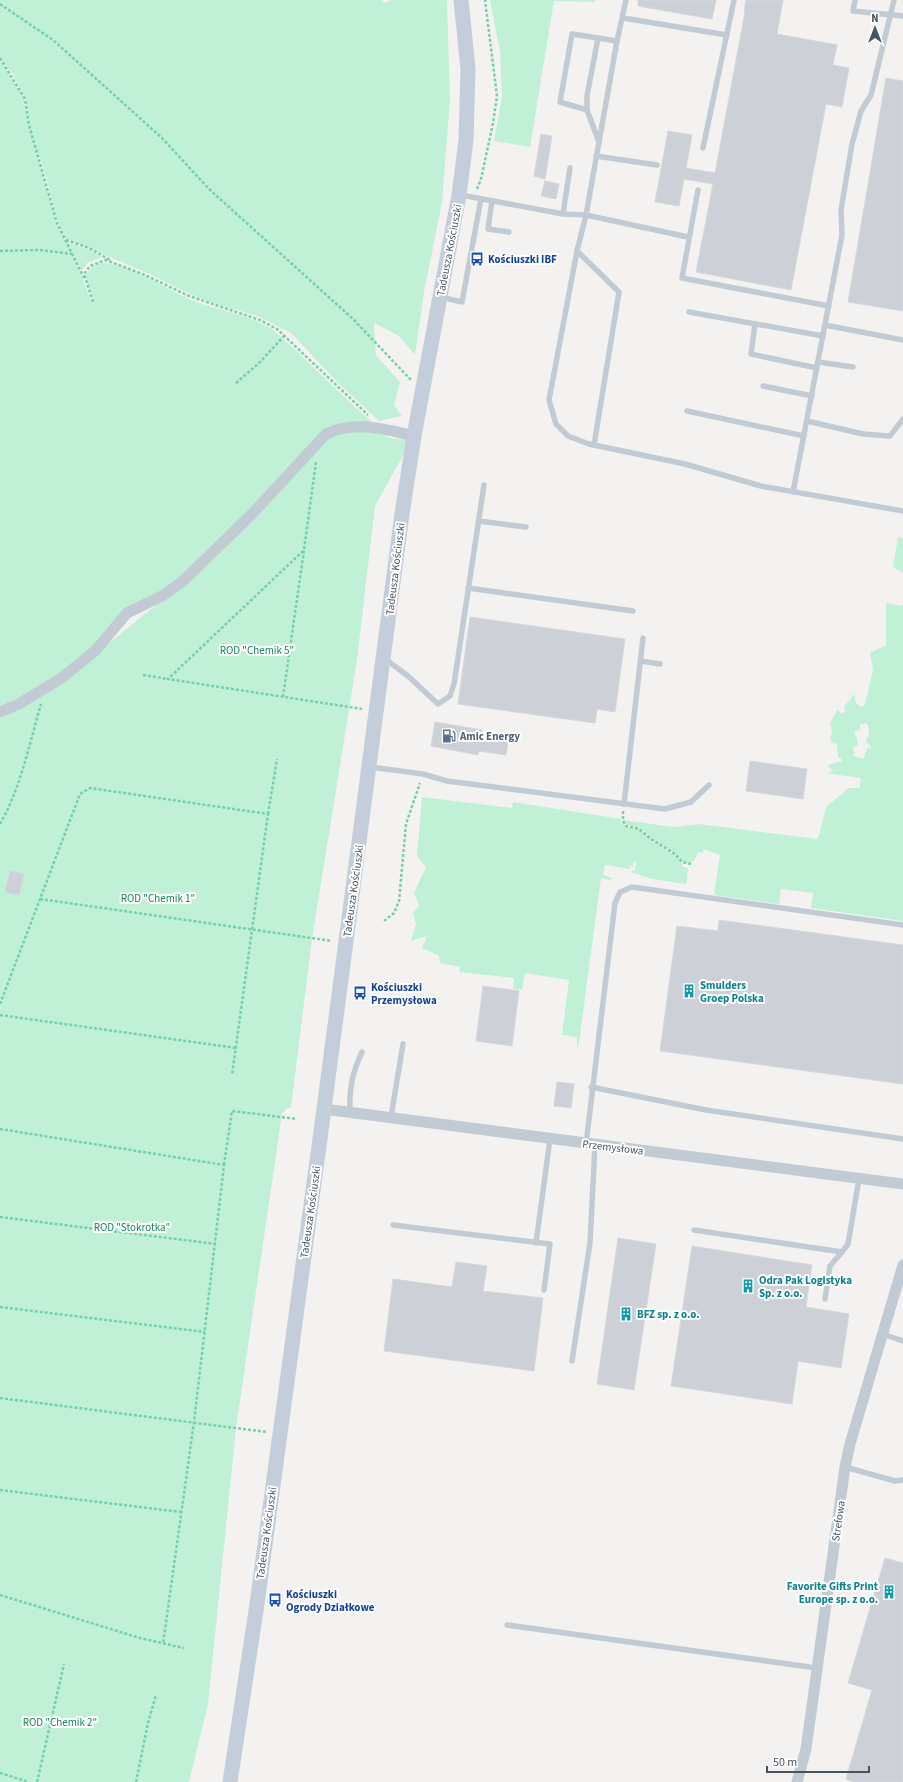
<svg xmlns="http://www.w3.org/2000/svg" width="903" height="1782" font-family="'Source Sans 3',sans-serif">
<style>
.green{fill:#c0f1d6;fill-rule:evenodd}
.building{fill:#cdd0d7;stroke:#d5d7dd}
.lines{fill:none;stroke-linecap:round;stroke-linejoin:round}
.path{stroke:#77d0aa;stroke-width:2.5;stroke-dasharray:3 2;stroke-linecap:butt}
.service{stroke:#c2cbd3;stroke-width:5.5}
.minor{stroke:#c2cbd3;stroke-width:11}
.secondary{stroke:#c4cdda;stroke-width:15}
.labels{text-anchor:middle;stroke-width:4;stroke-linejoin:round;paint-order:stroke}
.street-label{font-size:11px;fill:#485360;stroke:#fff}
.transit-label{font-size:11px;font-weight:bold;fill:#164399;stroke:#fff;text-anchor:start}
.park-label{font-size:11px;fill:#158555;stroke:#fff}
.service-label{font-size:11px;font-weight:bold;fill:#4e5e75;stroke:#fff;text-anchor:start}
.culture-label{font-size:11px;font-weight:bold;fill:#0d838f;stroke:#fff;text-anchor:start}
</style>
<rect width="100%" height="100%" fill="#f4f2f1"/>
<g class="green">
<path d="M0,0H381L386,3L390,0H447L450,100L442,203L424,292L415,355L399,336L374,323L376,355L400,382L394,405L402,416L379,421L337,382L291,333L257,316L210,302L190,294L147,273L65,238C50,210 50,175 35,148L56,222L76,262L92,303L94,301L88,285L86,275C90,267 97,263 105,263C133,266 165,288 189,299C215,310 246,313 270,328C277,332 281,338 288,343L356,408L376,425L344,423L292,468L185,575L152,597L81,661L0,710V60L23,96L32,137L25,97L12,73L0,58Z"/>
<polygon points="490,0 595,0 595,2 554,1 530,147 494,141 502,96 500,52"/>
<polygon points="67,242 89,250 102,257 87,263 82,271"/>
<polygon points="347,430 380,432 390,438 397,439 414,436 375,506 357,660 312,939 291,1108 287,1108 282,1114 236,1428 208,1705 189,1782 0,1782 0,713 97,653 172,592 327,439"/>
<polygon points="898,537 903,538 903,573 893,567"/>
<path d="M886,603L901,606L903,604V921L811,908L813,893L781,889L779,904L714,895L720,855L703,849V853L698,852C696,860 693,864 684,863L676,854L650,838L643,830L625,824L624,820L673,827L699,824L818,839L826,807L849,788H860L861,778L826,773L833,771L827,765L842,761L841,758H838L837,744L832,743L830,738L832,732L830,723L837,710L842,714L845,711L844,707L854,694L856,703L862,707L865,704L873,670L870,653L886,645ZM865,723L868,725L869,733L866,742L871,747V750L868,747L863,759L852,755L855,754L853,747L858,746L857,738L854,732L860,730V725Z"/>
<polygon points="422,797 512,808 513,802 621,819 621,823 626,827 641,830 652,841 674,854 682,863 682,866 688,868 687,882 685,884 652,879 631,872 632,870 635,871 636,861 633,863 633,867 629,865 630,869 605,865 603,875 612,878 611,880 601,878 579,1043 577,1049 577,1037 562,1035 569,980 525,973 522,990 513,989 514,978 459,972 460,967 440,963 439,956 422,948 427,936 411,941 416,924 413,913 419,905 414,893 426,867 417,856"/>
</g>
<g class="building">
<polygon points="638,0 716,0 712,19 638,6"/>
<polygon points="746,0 783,0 777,34 837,45 833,65 849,68 842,107 826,104 791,290 696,272 713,184 684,179 679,206 655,202 668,131 692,135 686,168 715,173 745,12 744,11"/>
<polygon points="886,78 903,81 903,311 848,302"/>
<polygon points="541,134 552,136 545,179 534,176"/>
<polygon points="545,181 559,184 556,199 541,196"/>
<polygon points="470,617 625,639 615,712 597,709 595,723 458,704"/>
<polygon points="435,722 482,730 481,737 508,741 506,755 479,751 478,755 431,746"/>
<polygon points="750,761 807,769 803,799 746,791"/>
<polygon points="10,871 24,874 19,895 5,892"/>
<polygon points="719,920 903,945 903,1084 660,1051 677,926 718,931"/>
<polygon points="483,986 519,991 512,1046 476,1041"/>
<polygon points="557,1082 574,1084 571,1108 554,1106"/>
<polygon points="618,1238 656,1244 634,1390 597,1384"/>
<polygon points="692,1246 812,1265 806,1307 849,1314 841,1368 798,1361 792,1404 671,1386"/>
<polygon points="456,1262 487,1266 483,1291 543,1298 534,1371 384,1351 393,1279 452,1287"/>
<polygon points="885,1558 903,1563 903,1782 854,1782 846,1779 872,1690 848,1683"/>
</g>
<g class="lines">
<g class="path">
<polyline points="0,4 53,40 162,138 209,189 353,319 411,380"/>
<polyline points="0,58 25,99 29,125 57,223 84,278"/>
<polyline points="477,189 481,179 493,123 497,96 485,0"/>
<polyline points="66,240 89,248 110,260"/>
<polyline points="0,251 39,250 73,254"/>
<polyline points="93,302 84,274 90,266 106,260 145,275 189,296 260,320 277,329 368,415"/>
<polyline points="236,383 259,363 285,335"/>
<polyline points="316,462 304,550 168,679 362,709"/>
<polyline points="143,675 168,679"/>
<polyline points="283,697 304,550"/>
<polyline points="623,811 623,821 626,826 639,829 651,839 675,854 682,862 691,864"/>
<polyline points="268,814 277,759"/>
<path d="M0,824C21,787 29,745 41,704"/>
<polyline points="40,899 332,941"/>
<polyline points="384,921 394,913 399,901 406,824 420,783"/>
<polyline points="0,1004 80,794 90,788 268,814 232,1075"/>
<polyline points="0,1015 236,1048"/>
<polyline points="0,1129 224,1165 194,1422 163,1644"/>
<polyline points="224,1165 232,1111 297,1119"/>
<polyline points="0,1217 216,1244"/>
<polyline points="0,1307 205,1332"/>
<polyline points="0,1398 267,1432"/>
<polyline points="0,1490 181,1512"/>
<polyline points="0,1595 140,1638 184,1648"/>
<polyline points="0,1773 29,1782"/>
<polyline points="37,1782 64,1664"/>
<polyline points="136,1782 148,1723 156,1695"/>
</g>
<g class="service">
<polyline points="626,0 617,41 586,215 577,251 549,400 556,424 568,436 589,444 685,464 761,486 903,511"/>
<polyline points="855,0 853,11 903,16"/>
<polyline points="623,18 727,35"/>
<polyline points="598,38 587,96 587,110 599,142"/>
<polyline points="587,110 560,102 572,34 617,41"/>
<polyline points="703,148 734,0"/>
<polyline points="596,156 657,165"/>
<polyline points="698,190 682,278 829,306"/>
<polyline points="461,195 563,214 586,215 688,237"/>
<polyline points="492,201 488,229 509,232"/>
<polyline points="563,214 570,168"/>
<polyline points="577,251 619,292 594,445"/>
<polyline points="440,297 462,302 481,199"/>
<polyline points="689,312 823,336"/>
<polyline points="755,324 751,354 817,368"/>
<polyline points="825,325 903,340"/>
<polyline points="818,362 853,367"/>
<polyline points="763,386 812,396"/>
<polyline points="687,411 804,436"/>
<polyline points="807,421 863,434 890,436 903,419"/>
<polyline points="793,492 842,235 841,210 852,144 861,111 871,95 894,0"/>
<polyline points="479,521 526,527"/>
<polyline points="468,588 633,611"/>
<polyline points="385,659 408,676 438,704 450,696 454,684 484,485"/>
<polyline points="641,661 660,664"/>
<polyline points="370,767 423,774 447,781 665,809 691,802 709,785"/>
<polyline points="624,804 643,638"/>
<polyline points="591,1087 706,1110 903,1139"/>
<path d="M350,1112C349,1090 352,1073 362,1052"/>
<polyline points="391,1117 403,1044"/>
<polyline points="586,1144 615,903 620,892 632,887 903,925"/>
<polyline points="393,1225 550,1244 544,1290"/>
<polyline points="694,1230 842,1252 848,1244 859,1179"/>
<polyline points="536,1243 550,1139"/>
<polyline points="825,1299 830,1266 842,1252"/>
<polyline points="882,1334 903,1341"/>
<polyline points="572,1361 590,1243 595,1145"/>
<polyline points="845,1467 895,1481 903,1480"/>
<polyline points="507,1625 817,1668"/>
</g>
<g class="minor">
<path d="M0,712L19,704L63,677L96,650L127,613L162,596L183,581L252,514L326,434C354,420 386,429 414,436"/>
<polyline points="324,1109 903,1184"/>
<polyline points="797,1782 806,1749 845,1467 850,1444 903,1265"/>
</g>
<polyline class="secondary" points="230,1782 257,1604 324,1109 402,514 414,436 459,195 466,140 468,69 461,0"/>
</g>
<defs>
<g id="bus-bare" transform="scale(1.08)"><path d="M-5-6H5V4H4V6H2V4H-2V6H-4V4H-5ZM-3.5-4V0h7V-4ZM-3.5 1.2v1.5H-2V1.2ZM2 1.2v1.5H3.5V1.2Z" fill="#1a4fb4" stroke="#fff" stroke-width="2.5" paint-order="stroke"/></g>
<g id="fuel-bare" transform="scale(1.08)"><path d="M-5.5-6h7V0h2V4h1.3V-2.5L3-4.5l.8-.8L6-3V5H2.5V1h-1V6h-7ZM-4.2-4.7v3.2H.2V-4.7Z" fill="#5c6f8a" stroke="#fff" stroke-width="2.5" paint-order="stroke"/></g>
<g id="building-bare" transform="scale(1.08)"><path d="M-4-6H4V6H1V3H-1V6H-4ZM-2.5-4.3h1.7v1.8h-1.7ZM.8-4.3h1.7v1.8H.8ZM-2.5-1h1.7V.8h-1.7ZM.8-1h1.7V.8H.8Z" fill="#0f9aa8" stroke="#fff" stroke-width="2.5" paint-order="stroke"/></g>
</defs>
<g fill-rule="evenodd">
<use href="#bus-bare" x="477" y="259"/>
<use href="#fuel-bare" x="449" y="736"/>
<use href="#building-bare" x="689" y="991"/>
<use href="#bus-bare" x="360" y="993"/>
<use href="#building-bare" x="748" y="1286"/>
<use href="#building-bare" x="626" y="1314"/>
<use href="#building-bare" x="889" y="1592"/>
<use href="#bus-bare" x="275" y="1600"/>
</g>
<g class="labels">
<g class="street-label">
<text transform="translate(449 250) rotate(-79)" y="4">Tadeusza Kościuszki</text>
<text transform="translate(395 569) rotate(-83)" y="4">Tadeusza Kościuszki</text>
<text transform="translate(353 891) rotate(-82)" y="4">Tadeusza Kościuszki</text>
<text transform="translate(613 1147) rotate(7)" y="4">Przemysłowa</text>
<text transform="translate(310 1212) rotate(-82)" y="4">Tadeusza Kościuszki</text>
<text transform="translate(838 1521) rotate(-82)" y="4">Strefowa</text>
<text transform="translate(266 1533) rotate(-82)" y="4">Tadeusza Kościuszki</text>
</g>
<g class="transit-label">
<text x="488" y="263">Kościuszki IBF</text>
<text x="371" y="991">Kościuszki<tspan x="371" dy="13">Przemysłowa</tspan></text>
<text x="286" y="1598">Kościuszki<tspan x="286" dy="13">Ogrody Działkowe</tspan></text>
</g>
<g class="park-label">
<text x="257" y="654">ROD "Chemik 5"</text>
<text x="158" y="902">ROD "Chemik 1"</text>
<text x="132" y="1231">ROD "Stokrotka"</text>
<text x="60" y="1726">ROD "Chemik 2"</text>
</g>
<g class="service-label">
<text x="460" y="740">Amic Energy</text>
</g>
<g class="culture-label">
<text x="700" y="989">Smulders<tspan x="700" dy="13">Groep Polska</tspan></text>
<text x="759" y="1284">Odra Pak Logistyka<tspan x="759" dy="13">Sp. z o.o.</tspan></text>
<text x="637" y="1318">BFZ sp. z o.o.</text>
<text x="878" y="1590" text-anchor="end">Favorite Gifts Print<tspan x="878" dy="13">Europe sp. z o.o.</tspan></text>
</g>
</g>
<g transform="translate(875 28)" stroke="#ffffff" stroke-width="3" paint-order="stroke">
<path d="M0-3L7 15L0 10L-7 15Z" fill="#485360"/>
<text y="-6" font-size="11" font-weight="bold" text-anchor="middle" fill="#485360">N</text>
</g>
<path d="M767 1766v6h102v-6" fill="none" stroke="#485360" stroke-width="2"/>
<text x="773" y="1766" font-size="12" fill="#485360" stroke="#ffffff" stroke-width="3" paint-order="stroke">50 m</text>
</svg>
